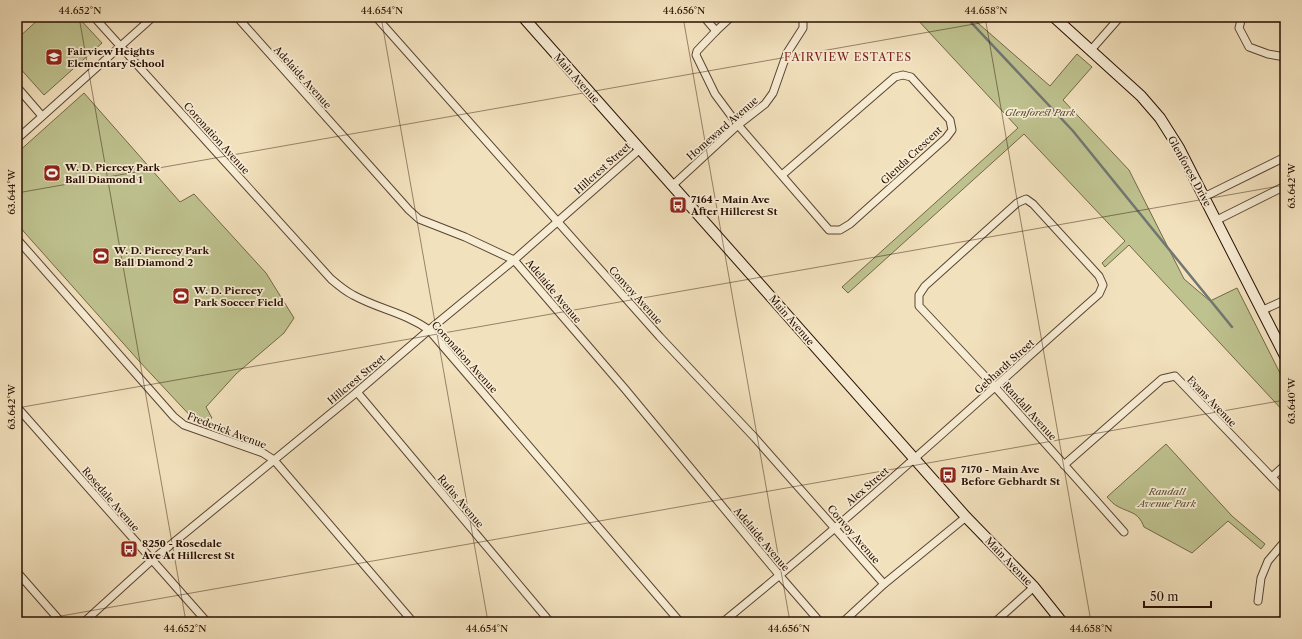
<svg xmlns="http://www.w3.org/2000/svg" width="1302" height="639" font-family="'Libre Caslon Text',serif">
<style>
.green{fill:#bec28f;stroke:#736848}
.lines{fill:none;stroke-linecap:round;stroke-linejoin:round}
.stream{stroke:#717671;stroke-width:2.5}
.street-casing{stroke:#5a4430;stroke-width:9}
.secondary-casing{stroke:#280f01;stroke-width:12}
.street{stroke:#f7ecd4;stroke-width:7}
.secondary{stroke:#f7ecd4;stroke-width:10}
.ticks{fill:none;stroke:#280f01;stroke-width:1;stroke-opacity:0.45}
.labels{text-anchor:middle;stroke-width:3.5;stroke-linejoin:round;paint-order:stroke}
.poi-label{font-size:10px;font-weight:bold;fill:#280f01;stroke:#f7ecd4;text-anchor:start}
.street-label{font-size:10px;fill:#280f01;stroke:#f7ecd4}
.park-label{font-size:10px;font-style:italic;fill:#5c4e33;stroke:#f7ecd4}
.neighbourhood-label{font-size:11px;letter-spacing:1px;fill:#7a1f14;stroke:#f7ecd4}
.neatline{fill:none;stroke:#280f01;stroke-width:1.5}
.ticks-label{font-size:10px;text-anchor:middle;fill:#280f01}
</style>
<rect width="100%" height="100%" fill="#f2e1bd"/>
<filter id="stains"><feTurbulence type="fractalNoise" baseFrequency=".005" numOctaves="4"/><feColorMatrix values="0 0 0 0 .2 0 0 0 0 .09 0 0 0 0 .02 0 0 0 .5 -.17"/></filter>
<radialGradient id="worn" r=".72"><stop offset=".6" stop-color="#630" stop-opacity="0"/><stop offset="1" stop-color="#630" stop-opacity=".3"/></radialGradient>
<g class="green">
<polygon points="41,17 78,17 102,43 44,95 17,65 17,39"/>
<polygon points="915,17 971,17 1050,86 1077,54 1092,67 1063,100 1129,170 1184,279 1210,301 1237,288 1285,383 1285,413 1129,245 1105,267 1102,263 1125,241 1024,134 848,293 842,287 1018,128"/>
<polygon points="84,93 180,202 194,194 266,273 294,318 284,333 236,374 206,407 212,418 197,423 139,361 17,224 17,153"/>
<path d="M1166,444L1232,516L1265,544L1261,549L1228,521L1192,553L1144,527C1138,511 1129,513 1117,506C1113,504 1110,500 1107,497Z"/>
</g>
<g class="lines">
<polyline class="stream" points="966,17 1073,131 1232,327"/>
<g class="street-casing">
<g id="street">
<path d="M94,17L331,279C338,285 345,291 353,295C378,309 406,313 429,330L680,622"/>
<polyline points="237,17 409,210 419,219 465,237 514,260 625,389 780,576 820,622"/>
<polyline points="376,17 660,337 755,438 884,584"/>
<polyline points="704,17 716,31"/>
<polyline points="731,17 716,31 697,51 696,55 715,94 738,125 829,230 840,230 850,224 946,138 952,130 950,120 911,77 903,75 895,77 782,175"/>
<polyline points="1242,17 1239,28 1249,47 1268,54 1285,57"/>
<polyline points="1091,50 1120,17"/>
<polyline points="17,87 42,116"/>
<polyline points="17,139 153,17"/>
<polyline points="673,185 738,125 765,104 773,93 787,53 803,28 803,21 800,17"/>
<polyline points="1204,197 1285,157"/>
<polyline points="1217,220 1285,186"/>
<polyline points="17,239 174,417 184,425 263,453 274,460 413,622"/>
<polyline points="1261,311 1285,300"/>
<polyline points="357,392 550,622"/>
<polyline points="17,407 207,622"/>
<polyline points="1064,465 1162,379 1175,376 1285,491"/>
<polyline points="1272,477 1285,465"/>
<polyline points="17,572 61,622"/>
<polyline points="1258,601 1261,578 1268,561 1285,541"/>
<polyline points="84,622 151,561 357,392 429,330 514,260 640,149"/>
<path d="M723,622C852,517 975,404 1099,294L1103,285L1099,276L1033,204L1026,199L1017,203L925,286L919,295V306L995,387L1124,532"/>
<polyline points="843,622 884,584 966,517"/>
<polyline points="995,622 1034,587"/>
</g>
</g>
<g class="secondary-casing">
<g id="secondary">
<polyline points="523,17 966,517 1034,587 1062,622"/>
<polyline points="1054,17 1141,96 1160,118 1179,148 1285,356"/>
</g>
</g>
<use href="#street" class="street"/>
<use href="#secondary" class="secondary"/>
</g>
<path class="ticks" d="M79,17L186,622M381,17L488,622M683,17L790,622M985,17L1091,622M17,193L1014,17M17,408L1285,185M27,622L1285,400M1249,622L1285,616"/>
<defs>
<g id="school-square" transform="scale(0.9)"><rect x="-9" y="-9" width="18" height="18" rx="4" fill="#8f2418" stroke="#f7ecd4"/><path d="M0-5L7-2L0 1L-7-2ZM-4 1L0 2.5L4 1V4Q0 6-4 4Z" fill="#fff"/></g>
<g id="stadium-square" transform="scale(0.9)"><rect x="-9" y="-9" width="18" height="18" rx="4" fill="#8f2418" stroke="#f7ecd4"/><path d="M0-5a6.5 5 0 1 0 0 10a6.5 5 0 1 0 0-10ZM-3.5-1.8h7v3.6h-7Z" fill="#fff"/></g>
<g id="bus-square" transform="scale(0.9)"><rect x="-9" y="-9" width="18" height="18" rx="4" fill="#8f2418" stroke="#f7ecd4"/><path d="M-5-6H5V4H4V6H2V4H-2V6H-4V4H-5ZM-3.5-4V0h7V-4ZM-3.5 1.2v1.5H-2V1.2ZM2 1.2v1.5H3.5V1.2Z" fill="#fff"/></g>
</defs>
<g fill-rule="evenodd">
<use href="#school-square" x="54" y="57"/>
<use href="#stadium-square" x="52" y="173"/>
<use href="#bus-square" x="678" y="205"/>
<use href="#stadium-square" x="101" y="256"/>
<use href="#stadium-square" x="181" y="296"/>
<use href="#bus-square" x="948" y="475"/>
<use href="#bus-square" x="129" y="549"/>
</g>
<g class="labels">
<g class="poi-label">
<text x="67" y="55">Fairview Heights<tspan x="67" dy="12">Elementary School</tspan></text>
<text x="65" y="171">W. D. Piercey Park<tspan x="65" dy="12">Ball Diamond 1</tspan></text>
<text x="691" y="203">7164 - Main Ave<tspan x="691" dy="12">After Hillcrest St</tspan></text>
<text x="114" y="254">W. D. Piercey Park<tspan x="114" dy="12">Ball Diamond 2</tspan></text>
<text x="194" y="294">W. D. Piercey<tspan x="194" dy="12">Park Soccer Field</tspan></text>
<text x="961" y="473">7170 - Main Ave<tspan x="961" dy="12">Before Gebhardt St</tspan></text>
<text x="142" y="547">8250 - Rosedale<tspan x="142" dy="12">Ave At Hillcrest St</tspan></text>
</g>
<g class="street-label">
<text transform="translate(303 77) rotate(48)" y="4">Adelaide Avenue</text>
<text transform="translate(577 78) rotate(48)" y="4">Main Avenue</text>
<text transform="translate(722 128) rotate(-41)" y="4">Homeward Avenue</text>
<text transform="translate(217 138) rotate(48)" y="4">Coronation Avenue</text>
<text transform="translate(911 155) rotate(-43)" y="4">Glenda Crescent</text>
<text transform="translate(602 168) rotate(-42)" y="4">Hillcrest Street</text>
<text transform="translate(1190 171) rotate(61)" y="4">Glenforest Drive</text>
<text transform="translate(554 291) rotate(50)" y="4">Adelaide Avenue</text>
<text transform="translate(636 295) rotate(48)" y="4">Convoy Avenue</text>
<text transform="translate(792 320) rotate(49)" y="4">Main Avenue</text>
<text transform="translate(465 357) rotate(48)" y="4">Coronation Avenue</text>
<text transform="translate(1004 366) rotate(-42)" y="4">Gebhardt Street</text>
<text transform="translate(356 379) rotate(-40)" y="4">Hillcrest Street</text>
<text transform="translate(1212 401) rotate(46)" y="4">Evans Avenue</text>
<text transform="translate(1030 411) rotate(48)" y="4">Randall Avenue</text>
<text transform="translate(227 430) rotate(21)" y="4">Frederick Avenue</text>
<text transform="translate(867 486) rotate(-41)" y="4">Alex Street</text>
<text transform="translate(111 499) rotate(49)" y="4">Rosedale Avenue</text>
<text transform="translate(461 501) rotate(50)" y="4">Rufus Avenue</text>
<text transform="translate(854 534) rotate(49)" y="4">Convoy Avenue</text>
<text transform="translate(762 539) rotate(50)" y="4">Adelaide Avenue</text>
<text transform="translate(1009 561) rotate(46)" y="4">Main Avenue</text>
</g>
<g class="park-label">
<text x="1040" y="116">Glenforest Park</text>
<text x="1167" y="495">Randall<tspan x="1167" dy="12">Avenue Park</tspan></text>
</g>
<g class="neighbourhood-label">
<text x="848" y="61">FAIRVIEW ESTATES</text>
</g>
</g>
<rect width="1302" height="639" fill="none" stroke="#f2e1bd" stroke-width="44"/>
<path d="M1144 601v6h67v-6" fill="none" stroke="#280f01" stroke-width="2"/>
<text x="1150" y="601" font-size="12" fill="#280f01" stroke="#f7ecd4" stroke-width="3" paint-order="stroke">50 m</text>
<rect x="22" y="22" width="1258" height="595" class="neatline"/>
<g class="ticks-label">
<text x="80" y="14">44.652°N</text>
<text x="382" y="14">44.654°N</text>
<text x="684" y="14">44.656°N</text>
<text x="986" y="14">44.658°N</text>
<text transform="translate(1291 186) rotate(-90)" y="4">63.642°W</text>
<text transform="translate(11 192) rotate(-90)" y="4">63.644°W</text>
<text transform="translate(1291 401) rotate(-90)" y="4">63.640°W</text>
<text transform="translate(11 407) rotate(-90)" y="4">63.642°W</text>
<text x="185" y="632">44.652°N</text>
<text x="487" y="632">44.654°N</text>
<text x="789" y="632">44.656°N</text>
<text x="1091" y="632">44.658°N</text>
</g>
<rect width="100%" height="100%" filter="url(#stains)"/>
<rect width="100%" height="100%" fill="url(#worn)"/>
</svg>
